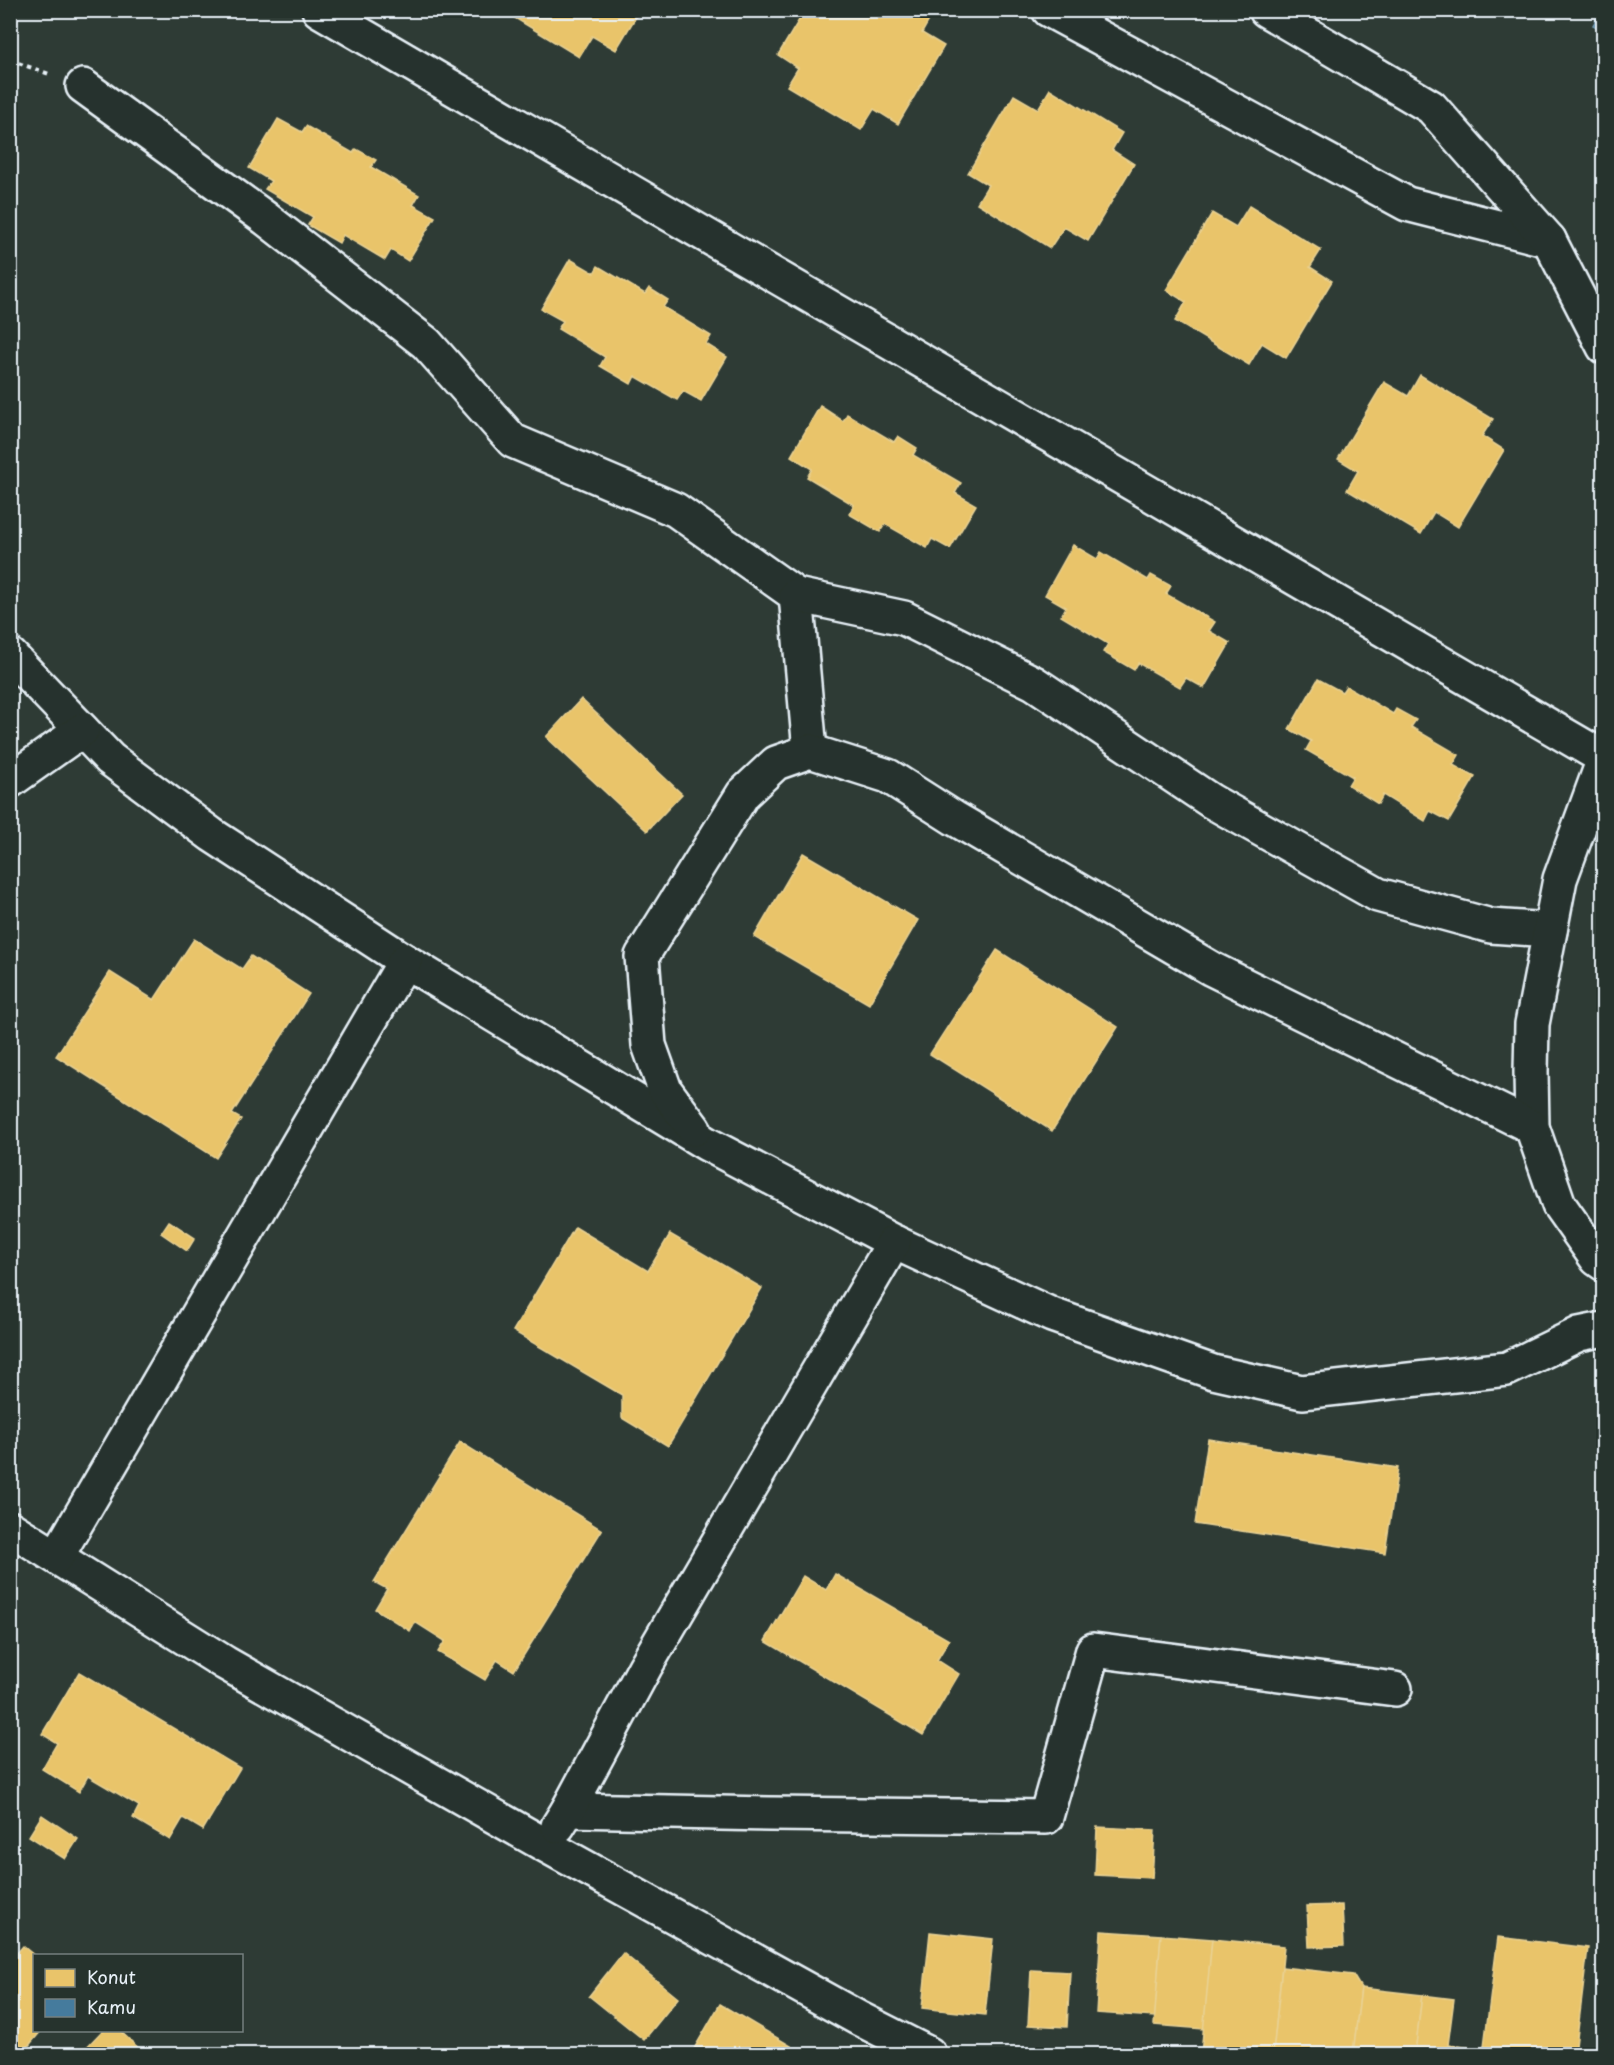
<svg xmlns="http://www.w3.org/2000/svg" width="1614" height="2065" font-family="'Playpen Sans',sans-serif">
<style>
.homes{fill:#e9c46a;stroke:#e9d295;stroke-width:1.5}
.public{fill:#457b9d;stroke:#769eb8;stroke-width:1.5}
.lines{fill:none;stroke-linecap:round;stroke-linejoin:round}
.minor-casing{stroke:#e8f1f8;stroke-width:38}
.path{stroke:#e8f1f8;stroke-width:4;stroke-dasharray:4.5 4.5;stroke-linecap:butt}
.minor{stroke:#26332d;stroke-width:33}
</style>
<rect width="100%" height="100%" fill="#2e3b35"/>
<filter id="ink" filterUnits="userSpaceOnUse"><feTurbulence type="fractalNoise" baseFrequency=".0167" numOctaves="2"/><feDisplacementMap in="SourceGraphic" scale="12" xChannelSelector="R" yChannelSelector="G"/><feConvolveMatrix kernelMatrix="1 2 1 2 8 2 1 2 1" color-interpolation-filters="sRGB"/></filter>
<g filter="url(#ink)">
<g class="homes">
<polygon points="506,10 640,10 616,50 592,36 579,57 505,12"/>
<polygon points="805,10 924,10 932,15 922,33 944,46 898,124 874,109 861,130 787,86 798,68 778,55"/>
<polygon points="1050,89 1122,133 1112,150 1134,164 1088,241 1064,227 1050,248 977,203 988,185 968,173 1014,95 1038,109"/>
<polygon points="278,119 302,132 306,126 353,153 356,149 376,160 371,167 419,195 413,205 435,217 408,261 391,250 385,260 343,235 339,243 308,225 313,217 265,189 271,181 249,168"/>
<polygon points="1249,206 1321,250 1310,267 1332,281 1286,358 1262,343 1249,365 1175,321 1186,302 1166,290 1212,213 1236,227"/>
<polygon points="570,259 594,273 598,266 645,294 649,288 668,300 663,307 711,336 706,344 727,357 701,401 683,391 677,400 635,376 631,384 600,366 605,357 558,329 563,321 541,309"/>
<polygon points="1420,375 1493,419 1482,436 1504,450 1458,527 1434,512 1421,534 1347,490 1358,471 1338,459 1384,382 1408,396"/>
<polygon points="820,406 843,421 847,414 894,442 898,436 917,448 913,455 961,483 955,493 976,505 950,549 932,539 927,548 885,524 880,532 849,514 854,505 807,477 812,469 791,456"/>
<polygon points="1073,545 1097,559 1101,552 1148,580 1151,575 1171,586 1166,594 1215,622 1209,631 1230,643 1204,688 1186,678 1180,687 1138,663 1134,670 1103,652 1108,644 1061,616 1066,607 1045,595"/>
<polygon points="1318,679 1342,692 1346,686 1393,714 1396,709 1416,720 1411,727 1459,755 1453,765 1475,777 1449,821 1430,811 1425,821 1383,795 1378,804 1348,785 1353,777 1306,750 1311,741 1289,729"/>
<polygon points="581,699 682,794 647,831 546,737"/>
<polygon points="803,853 918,920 869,1004 754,937"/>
<polygon points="194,939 242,969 251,956 309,994 232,1114 241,1119 216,1158 56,1056 110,972 154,1000"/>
<polygon points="997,950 1118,1027 1052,1131 930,1054"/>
<polygon points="169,1221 195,1238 187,1251 161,1233"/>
<polygon points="575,1227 648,1271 670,1234 762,1288 668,1446 622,1418 622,1395 513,1331"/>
<polygon points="1208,1439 1398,1468 1385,1553 1195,1524"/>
<polygon points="460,1442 602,1530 514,1671 497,1660 485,1680 438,1652 445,1641 415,1622 410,1631 375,1609 387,1589 374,1582"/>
<polygon points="835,1574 949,1640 937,1660 959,1674 923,1735 765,1641 803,1576 826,1590"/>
<polygon points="79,1672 240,1768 203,1830 183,1818 170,1840 133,1818 139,1806 88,1776 79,1792 42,1769 57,1743 42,1734"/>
<polygon points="42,1815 78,1839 65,1859 29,1836"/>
<polygon points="1097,1827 1155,1830 1152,1878 1095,1875"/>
<polygon points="1342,1905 1344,1946 1309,1947 1307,1906"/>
<polygon points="1101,1931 1161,1935 1155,2017 1096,2013"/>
<polygon points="930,1932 993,1939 985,2015 922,2008"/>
<polygon points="1161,1935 1212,1939 1204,2029 1154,2025"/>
<polygon points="1498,1937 1588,1948 1575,2054 1483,2054"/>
<polygon points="1212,1939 1284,1946 1273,2054 1201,2054"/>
<polygon points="23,1946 35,1956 34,2030 42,2030 26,2049 10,2036 10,1961"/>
<polygon points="623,1953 678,1998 644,2040 589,1996"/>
<polygon points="1282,1967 1353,1975 1361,1988 1353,2054 1273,2054"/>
<polygon points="1031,1970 1070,1972 1067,2027 1028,2025"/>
<polygon points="1361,1988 1422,1995 1415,2054 1353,2054"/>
<polygon points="1422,1995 1454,1999 1448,2045 1473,2048 1472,2054 1415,2054"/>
<polygon points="720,2004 791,2046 786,2054 691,2054"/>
<polygon points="103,2030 119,2030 145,2054 80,2054"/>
</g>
<polygon class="public" points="1602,10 1604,10 1604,31 1593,25"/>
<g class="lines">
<g class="minor-casing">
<g id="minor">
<polyline points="319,10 1604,758"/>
<polyline points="1049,10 1407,204 1549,240"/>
<polyline points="1266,10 1431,107 1549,240 1604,347"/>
<polyline points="83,86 265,218 426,343 513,441 676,510 796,595 810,751"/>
<polyline points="796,595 904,618 1034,683 1211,801 1378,895 1491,926 1550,930"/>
<polyline points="10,655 110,759 212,835 405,961 707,1144 894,1242 1052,1315 1213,1372 1302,1392 1507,1369 1579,1334 1604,1329"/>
<polyline points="1604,759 1560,879 1532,1024 1531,1072 1532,1127 1559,1205 1597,1259 1604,1264"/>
<polyline points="10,781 82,730"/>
<polyline points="694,1129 665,1090 649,1045 642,956 743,794 776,763 810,751 888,776 954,818 1212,969 1532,1127"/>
<polyline points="10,1528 225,1663 545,1845 858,2018 929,2054"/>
<polyline points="57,1556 405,961"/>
<polyline points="568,1810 770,1814 1046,1817 1093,1650 1395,1689"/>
<polyline points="558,1826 568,1810 645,1667 894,1242"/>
</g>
</g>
<polyline class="path" points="10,60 49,74"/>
<use href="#minor" class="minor"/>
</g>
</g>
<rect width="1614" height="2065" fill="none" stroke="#26332d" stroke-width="36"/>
<rect x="18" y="18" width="1578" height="2029" fill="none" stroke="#e8f1f8" stroke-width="2" filter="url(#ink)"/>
<rect x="33" y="1954" width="210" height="78" fill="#26332d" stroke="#747f7e" stroke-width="1.5"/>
<rect x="45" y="1969" width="30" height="18" fill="#e9c46a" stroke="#747f7e" stroke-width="1.5"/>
<text x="87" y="1984" font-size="18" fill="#e8f1f8">Konut</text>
<rect x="45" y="1999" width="30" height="18" fill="#457b9d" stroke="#747f7e" stroke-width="1.5"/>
<text x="87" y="2014" font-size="18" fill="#e8f1f8">Kamu</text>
</svg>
